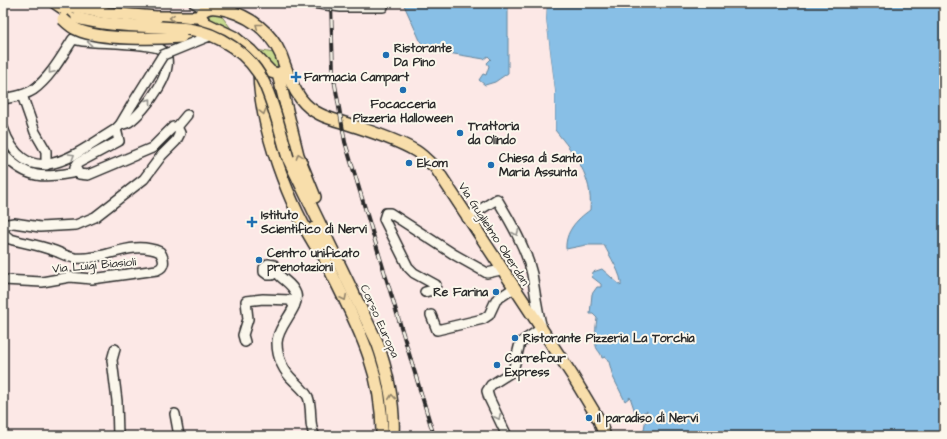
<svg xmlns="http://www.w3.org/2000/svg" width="947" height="439" font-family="'Architects Daughter',sans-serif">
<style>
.green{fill:#c8da8e;stroke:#7a825c}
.water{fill:#88bfe6;stroke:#63849b}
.pier{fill:#fce8e6}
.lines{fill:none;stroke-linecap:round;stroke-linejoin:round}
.minor-casing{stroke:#2b2b2b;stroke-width:12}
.major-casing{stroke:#2b2b2b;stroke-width:14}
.minor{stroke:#fbf7ec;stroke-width:9}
.major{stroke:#f8deab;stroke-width:11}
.rail-casing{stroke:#2b2b2b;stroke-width:4}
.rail{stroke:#fbf7ec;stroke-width:2.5;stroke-dasharray:8;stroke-linecap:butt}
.minor-bridge-casing{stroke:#2b2b2b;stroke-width:12;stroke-linecap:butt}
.major-bridge-casing{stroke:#2b2b2b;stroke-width:14;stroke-linecap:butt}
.minor-bridge{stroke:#fbf7ec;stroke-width:9}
.major-bridge{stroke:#f8deab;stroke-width:11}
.oneway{stroke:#92846b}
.oneway2{stroke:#93918c}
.poi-dot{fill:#1f6fb2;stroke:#fbf7ec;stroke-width:1.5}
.labels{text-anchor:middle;stroke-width:4;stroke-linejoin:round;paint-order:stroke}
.poi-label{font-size:12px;font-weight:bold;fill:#2b2b2b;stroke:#fbf7ec;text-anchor:start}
.street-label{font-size:12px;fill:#2b2b2b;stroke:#fbf7ec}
</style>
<rect width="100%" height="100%" fill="#fce8e6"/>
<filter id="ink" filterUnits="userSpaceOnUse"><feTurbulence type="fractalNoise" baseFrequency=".025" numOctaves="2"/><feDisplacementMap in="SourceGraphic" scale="8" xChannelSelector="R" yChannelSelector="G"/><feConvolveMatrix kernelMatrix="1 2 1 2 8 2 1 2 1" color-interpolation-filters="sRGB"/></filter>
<g filter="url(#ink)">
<g class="green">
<polygon points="212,13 220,14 233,31 209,21 209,15"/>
<polygon points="256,50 274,53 279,62 278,66 271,69"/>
</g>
<g class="water">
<polygon points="403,3 508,3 508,73 495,82 485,85 479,80 483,74 486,75 489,66 487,63 491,59 488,56 484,59 424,49"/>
<path d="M547,3H944V436H643L647,411L636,415L630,397L625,401L613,377L609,362L606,357L602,358C601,352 597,351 596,346C594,338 596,326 597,318L593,314H590L592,294L597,287H601V284L592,277L593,272L602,269L621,286C623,276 609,255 604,245H586L566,249C565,232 576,220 590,210C593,176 575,155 555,130V91L546,19Z"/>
</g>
<polygon class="pier" points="545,3 547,3 546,19 555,91 555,130 553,131 553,91 544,20"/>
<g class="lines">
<g class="minor-casing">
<g id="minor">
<polyline points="194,3 206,9"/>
<polyline points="312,3 341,7 383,7"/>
<polyline points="22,95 35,132 46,151 46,165"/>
<path d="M3,99C13,97 24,96 33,90C50,78 62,56 73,39L83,41C98,43 149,43 160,49C184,63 143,113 129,122C126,124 123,124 120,125"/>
<polyline points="177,127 187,115"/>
<path d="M3,128C27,195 76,154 116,129L120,125L133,103"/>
<path d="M3,154C28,180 43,178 77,172"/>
<path d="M467,218L497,199C510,221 526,248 532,274C535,292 537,310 542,328L520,343L513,371L491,385L487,391L489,398L507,436"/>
<path d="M276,272L272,275H268L264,272V268L268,264L274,265C276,269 277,273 280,276C286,282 293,285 296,294C300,308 277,326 277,343C277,358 284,372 294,381C299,386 305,391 308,397C313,410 308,425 315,436"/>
<path d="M3,280L42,282L70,277L92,279L157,270C165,267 165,260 160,252C130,239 105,261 75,258C67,257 59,252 52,250C38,245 24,243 10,239L4,234V227L8,224L14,223L40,227L76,225L95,217L144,179L162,155L176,141L180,133L177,127H173L152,148L88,175L79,174L75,167L78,163L119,141L116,129"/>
<polyline points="425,292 433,290 436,285 414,273 408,267 384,219 386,213 390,213 455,255 487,273 501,270"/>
<polyline points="431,315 437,330 483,319 489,315 496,300 514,288"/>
<polyline points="245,342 243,335 248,319 246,301 263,299 290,300 294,306"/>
<polyline points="115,349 112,360 117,401 118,436"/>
<polyline points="175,414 179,436"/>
</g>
</g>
<g class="major-casing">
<g id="major">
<polyline points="55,3 77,18"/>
<polyline points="157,17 201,17"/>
<polyline points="181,37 210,36"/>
<path d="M259,70C259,126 289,206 320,253"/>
<path d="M285,70L278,74L271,72L251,51L234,37L205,23L201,17V13C208,5 218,8 227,10C251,17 271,32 281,55C287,71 291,86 301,99C314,116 333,119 351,125C372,132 395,139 414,150C422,154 428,162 435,167L572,375L599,420L605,436"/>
<polyline points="278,74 298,155 315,197"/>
<path d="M288,158L377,342C388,373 395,403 393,436"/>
<path d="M314,228C320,240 322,254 328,266C356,323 383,370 382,436"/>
</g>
</g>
<use href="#minor" class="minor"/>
<use href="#major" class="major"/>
<g class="rail-casing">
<polyline id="rail" points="331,3 333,73 345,142 434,436"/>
</g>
<use href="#rail" class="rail"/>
<g class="minor-bridge-casing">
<polyline id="minor-bridge" points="133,103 163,55 207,37"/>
</g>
<g class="major-bridge-casing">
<g id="major-bridge">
<polyline points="74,7 107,13 157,17"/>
<path d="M77,18C113,28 151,25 188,29C219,33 251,55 264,83C275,107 281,134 288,158"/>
<path d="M63,19C67,23 73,28 78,30C101,40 156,39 181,37"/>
</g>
</g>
<use href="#minor-bridge" class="minor-bridge"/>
<use href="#major-bridge" class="major-bridge"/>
</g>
<defs><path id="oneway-chevron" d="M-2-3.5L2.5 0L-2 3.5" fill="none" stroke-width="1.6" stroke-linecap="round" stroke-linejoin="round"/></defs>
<g class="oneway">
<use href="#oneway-chevron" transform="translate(172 18) rotate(-179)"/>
<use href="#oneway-chevron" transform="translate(258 26) rotate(-142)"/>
<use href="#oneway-chevron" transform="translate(263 112) rotate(75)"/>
<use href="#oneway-chevron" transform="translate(299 156) rotate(-110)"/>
<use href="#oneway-chevron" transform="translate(344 298) rotate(64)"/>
<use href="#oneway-chevron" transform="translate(392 397) rotate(-95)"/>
</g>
<g class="oneway2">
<use href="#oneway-chevron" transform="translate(90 42) rotate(-175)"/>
<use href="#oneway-chevron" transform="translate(51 71) rotate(130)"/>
<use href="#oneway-chevron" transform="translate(149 101) rotate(-52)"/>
<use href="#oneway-chevron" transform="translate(72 156) rotate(-31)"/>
<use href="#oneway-chevron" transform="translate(516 233) rotate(67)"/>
<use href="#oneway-chevron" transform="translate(498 417) rotate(64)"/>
</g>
</g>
<g class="poi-dot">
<circle cx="386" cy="55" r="4"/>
<path d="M294 71h4v4h4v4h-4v4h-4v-4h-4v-4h4z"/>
<circle cx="403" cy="90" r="4"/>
<circle cx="460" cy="133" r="4"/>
<circle cx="409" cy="163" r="4"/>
<circle cx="491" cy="165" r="4"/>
<path d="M250 216h4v4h4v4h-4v4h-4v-4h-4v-4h4z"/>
<circle cx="259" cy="260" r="4"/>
<circle cx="496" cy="292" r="4"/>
<circle cx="515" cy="338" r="4"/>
<circle cx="497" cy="365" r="4"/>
<circle cx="589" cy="418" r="4"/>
</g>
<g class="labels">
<g class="poi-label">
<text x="394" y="52">Ristorante<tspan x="394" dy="14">Da Pino</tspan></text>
<text x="304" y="81">Farmacia Campart</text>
<text x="403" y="108" text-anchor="middle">Focacceria<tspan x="403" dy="14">Pizzeria Halloween</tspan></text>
<text x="468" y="130">Trattoria<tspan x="468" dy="14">da Olindo</tspan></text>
<text x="499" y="162">Chiesa di Santa<tspan x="499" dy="14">Maria Assunta</tspan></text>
<text x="417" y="167">Ekom</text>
<text x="261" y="219">Istituto<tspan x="261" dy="14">Scientifico di Nervi</tspan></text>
<text x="267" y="257">Centro unificato<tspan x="267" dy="14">prenotazioni</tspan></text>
<text x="488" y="296" text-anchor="end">Re Farina</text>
<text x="523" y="342">Ristorante Pizzeria La Torchia</text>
<text x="505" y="362">Carrefour<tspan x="505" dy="14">Express</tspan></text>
<text x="597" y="422">Il paradiso di Nervi</text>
</g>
<g class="street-label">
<text transform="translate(494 234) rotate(57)" y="4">Via Guglielmo Oberdan</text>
<text transform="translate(94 265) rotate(-5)" y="4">Via Luigi Biasioli</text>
<text transform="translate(380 321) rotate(66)" y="4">Corso Europa</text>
</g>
</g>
<rect width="947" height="439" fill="none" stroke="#fbf7ec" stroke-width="16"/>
<rect x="8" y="8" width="931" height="423" fill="none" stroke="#2b2b2b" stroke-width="1.5" filter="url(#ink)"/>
</svg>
